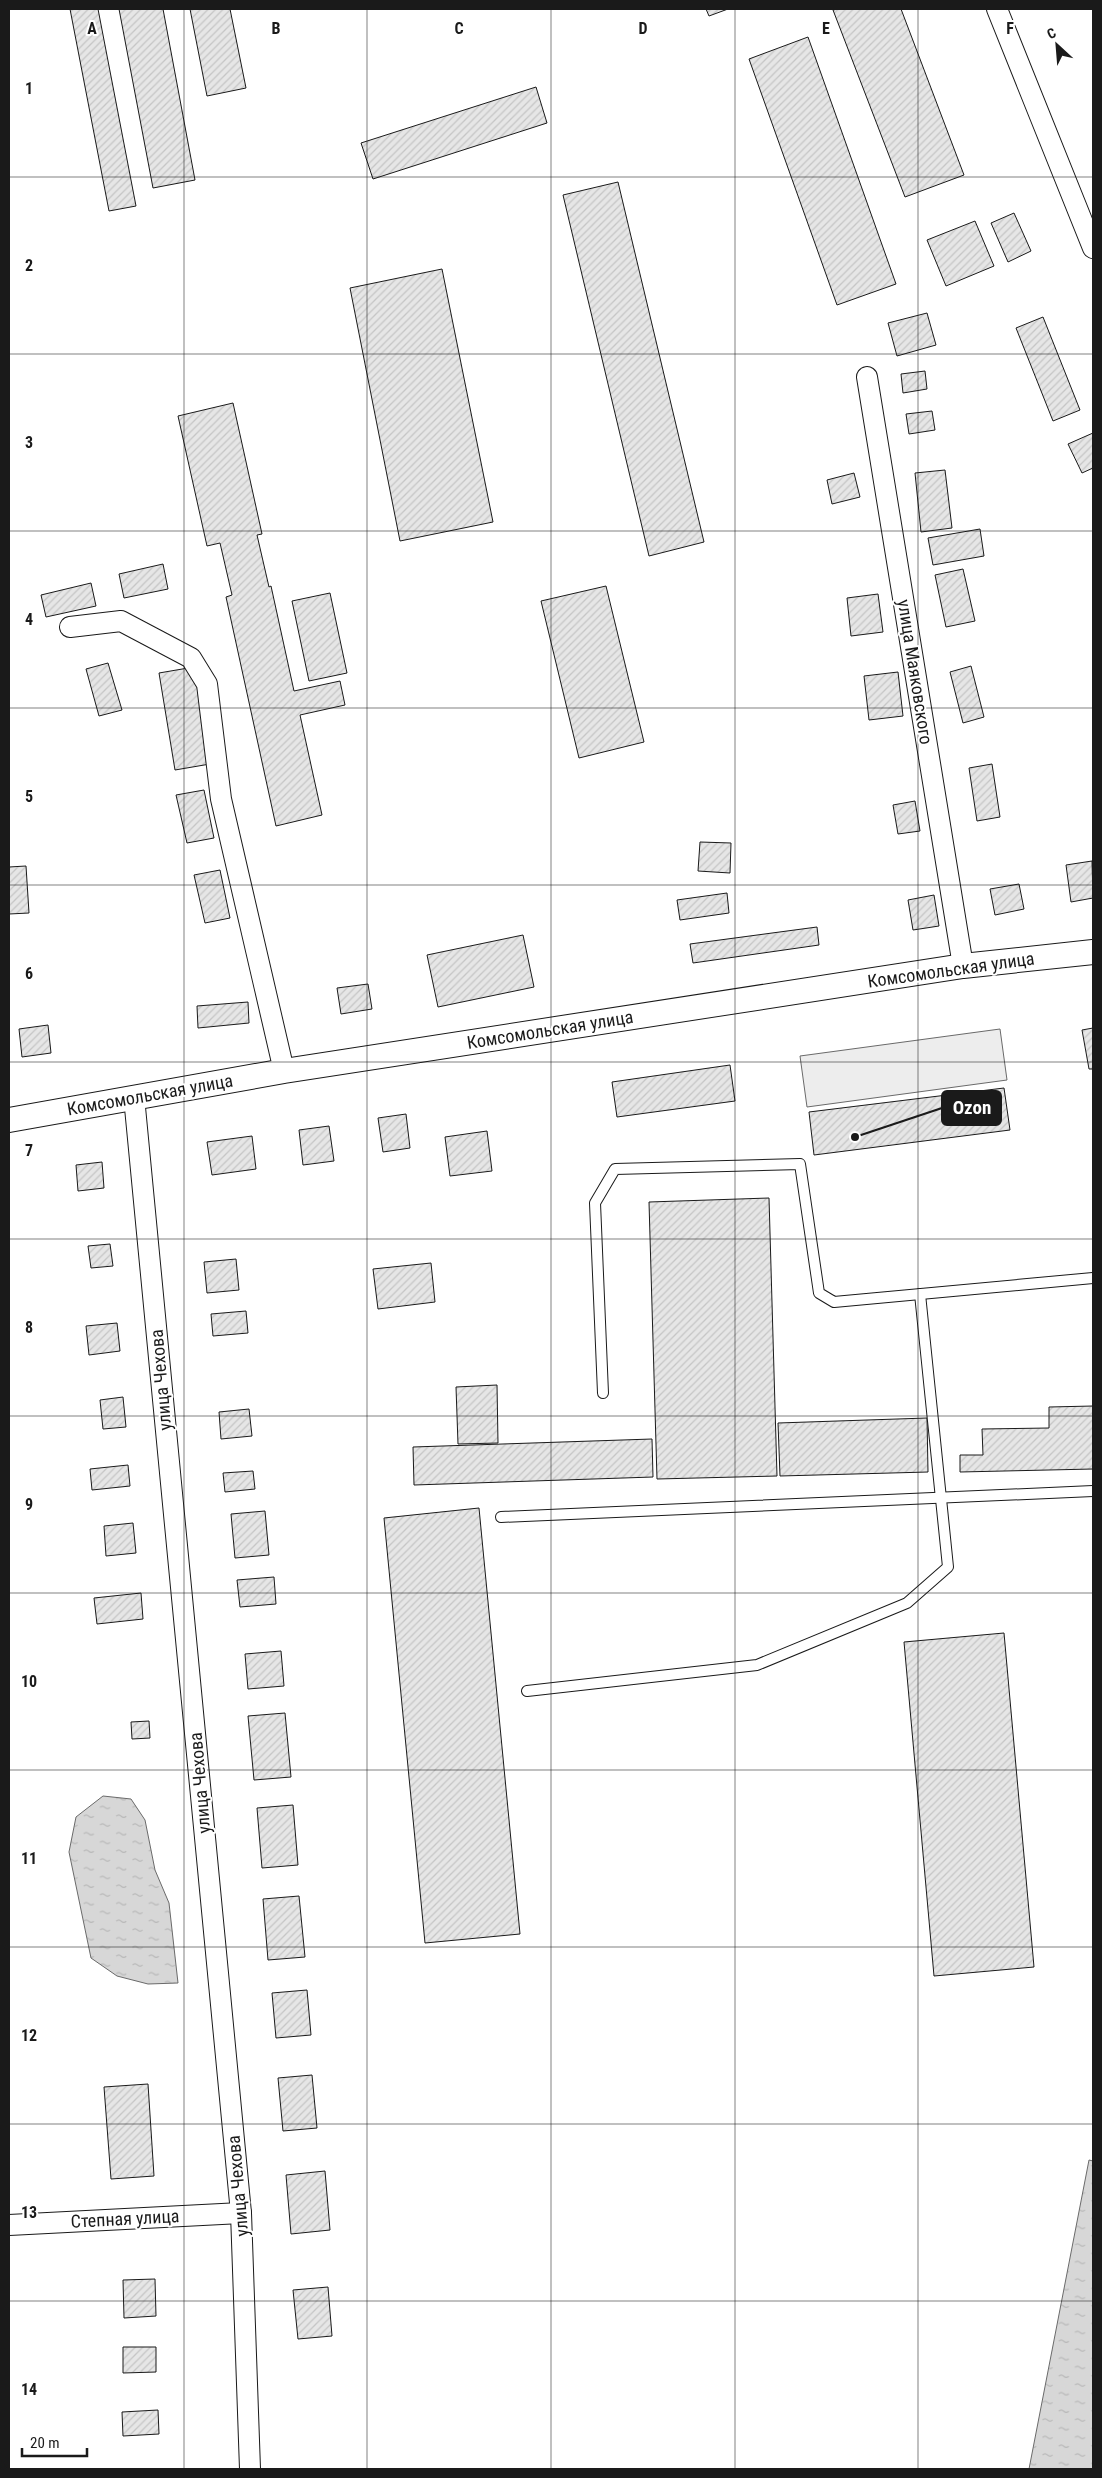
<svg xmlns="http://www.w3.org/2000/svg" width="1102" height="2478" font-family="'Roboto Condensed',sans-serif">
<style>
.built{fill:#ededed;stroke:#6a6a6a}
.water{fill:url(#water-ripples);stroke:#6a6a6a}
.building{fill:url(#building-hatch);stroke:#1a1a1a}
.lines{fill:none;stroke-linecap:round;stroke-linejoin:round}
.service-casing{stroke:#1a1a1a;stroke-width:12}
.minor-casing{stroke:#1a1a1a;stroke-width:22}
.tertiary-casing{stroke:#1a1a1a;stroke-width:26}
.service{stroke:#fff;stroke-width:10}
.minor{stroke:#fff;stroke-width:20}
.tertiary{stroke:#fff;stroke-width:24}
.grid{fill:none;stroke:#1a1a1a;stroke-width:1;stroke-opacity:0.55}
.labels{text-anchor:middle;stroke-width:4;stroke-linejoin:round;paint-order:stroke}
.street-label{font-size:18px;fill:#1a1a1a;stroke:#fff}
.grid-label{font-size:16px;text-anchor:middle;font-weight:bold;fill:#1a1a1a;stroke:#fff;stroke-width:4;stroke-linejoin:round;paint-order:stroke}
.leader{fill:none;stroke:#1a1a1a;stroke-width:2}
.callout-dot{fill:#1a1a1a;stroke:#fff;stroke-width:2}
.callout{fill:#1a1a1a;stroke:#1a1a1a;stroke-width:2}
.callout-label{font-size:19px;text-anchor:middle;font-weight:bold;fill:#fff}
</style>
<defs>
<pattern id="water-ripples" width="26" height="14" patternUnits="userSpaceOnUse" patternTransform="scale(1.25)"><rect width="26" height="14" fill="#d7d7d7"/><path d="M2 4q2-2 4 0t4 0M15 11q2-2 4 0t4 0" fill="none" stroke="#b8b8b8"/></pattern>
<pattern id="building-hatch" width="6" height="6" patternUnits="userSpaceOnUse" patternTransform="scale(1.25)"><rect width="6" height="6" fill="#e6e6e6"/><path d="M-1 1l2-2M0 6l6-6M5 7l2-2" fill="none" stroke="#c5c5c5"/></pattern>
</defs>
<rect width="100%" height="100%" fill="#fff"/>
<polygon class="built" points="1000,1029 1007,1080 807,1107 800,1056"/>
<g class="water">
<polygon points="103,1796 131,1799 145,1820 155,1870 169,1903 178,1983 148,1984 117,1976 91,1958 69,1852 76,1817"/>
<polygon points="1089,2160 1093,2161 1093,2469 1029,2469"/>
</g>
<g class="building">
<polygon points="70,9 98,9 136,206 109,211"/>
<polygon points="119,9 163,9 195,180 153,188"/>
<polygon points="190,9 230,9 246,88 207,96"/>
<polygon points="706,9 728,9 709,16"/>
<polygon points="838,9 901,9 964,175 905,197 833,10"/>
<polygon points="808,37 896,284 837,305 749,59"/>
<polygon points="536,87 547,123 373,179 361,143"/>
<polygon points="618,182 704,542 649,556 563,195"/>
<polygon points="1014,213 1031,251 1008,262 991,223"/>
<polygon points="975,221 994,266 946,286 927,240"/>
<polygon points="442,269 493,522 400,541 350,288"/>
<polygon points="927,313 936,345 897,356 888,323"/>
<polygon points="1043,317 1080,410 1053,421 1016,328"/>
<polygon points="925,371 927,389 903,393 901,374"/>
<polygon points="233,403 262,534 257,535 269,587 271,586 294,691 340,681 345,705 300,715 322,815 276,826 226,597 232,595 220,543 207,546 178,416"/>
<polygon points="932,411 935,430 909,434 906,414"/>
<polygon points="1093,433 1093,468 1082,473 1068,444"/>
<polygon points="945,470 952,528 921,532 915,473"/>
<polygon points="854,473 860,497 832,504 827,480"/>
<polygon points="980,529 984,556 933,565 928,538"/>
<polygon points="163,564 168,589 124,598 119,574"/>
<polygon points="963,569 975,621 946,627 935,575"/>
<polygon points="91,583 96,606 46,617 41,595"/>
<polygon points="606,586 644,742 579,758 541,601"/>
<polygon points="330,593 347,673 309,681 292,601"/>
<polygon points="878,594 883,632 851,636 847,598"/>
<polygon points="108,663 122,710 99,716 86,669"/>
<polygon points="971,666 984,717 963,723 950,672"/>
<polygon points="194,667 210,764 175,770 159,673"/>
<polygon points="898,672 903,716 869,720 864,676"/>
<polygon points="992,764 1000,817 977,821 969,768"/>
<polygon points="204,790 214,838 187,843 176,795"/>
<polygon points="915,801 920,831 898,834 893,805"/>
<polygon points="700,842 731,843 730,873 698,871"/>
<polygon points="1092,861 1093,898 1071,902 1066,865"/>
<polygon points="26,866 29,913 9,914 9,867"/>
<polygon points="220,870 230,918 205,923 194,875"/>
<polygon points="1019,884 1024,909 995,915 990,889"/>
<polygon points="727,893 729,913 680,920 677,900"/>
<polygon points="934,895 939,926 913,930 908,900"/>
<polygon points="817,927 819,945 693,963 690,944"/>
<polygon points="523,935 534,987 438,1007 427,955"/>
<polygon points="368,984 372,1009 341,1014 337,988"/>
<polygon points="248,1002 249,1023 198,1028 197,1006"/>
<polygon points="48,1025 51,1053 22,1057 19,1029"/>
<polygon points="1093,1028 1093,1069 1089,1069 1082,1030"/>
<polygon points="730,1065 735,1101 617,1117 612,1082"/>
<polygon points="1004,1088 1010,1130 814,1155 809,1112"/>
<polygon points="406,1114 410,1148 383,1152 378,1118"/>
<polygon points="329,1126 334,1161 303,1165 299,1130"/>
<polygon points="487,1131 492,1171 450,1176 445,1137"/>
<polygon points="252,1136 256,1169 212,1175 207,1142"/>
<polygon points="102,1162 104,1188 78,1191 76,1165"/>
<polygon points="769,1198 777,1476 657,1479 649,1202"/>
<polygon points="110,1244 113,1266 91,1268 88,1246"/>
<polygon points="236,1259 239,1290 207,1293 204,1262"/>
<polygon points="431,1263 435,1302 378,1309 373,1269"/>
<polygon points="246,1311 248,1333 213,1336 211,1314"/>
<polygon points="117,1323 120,1351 89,1355 86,1326"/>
<polygon points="497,1385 498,1443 458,1444 456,1387"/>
<polygon points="123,1397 126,1427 103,1429 100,1400"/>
<polygon points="1093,1406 1093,1469 960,1472 960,1455 983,1455 982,1429 1049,1428 1049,1407"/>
<polygon points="249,1409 252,1436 221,1439 219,1412"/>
<polygon points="927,1418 928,1472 780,1476 778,1423"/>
<polygon points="652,1439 653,1477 414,1485 413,1447"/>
<polygon points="128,1465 130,1486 92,1490 90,1469"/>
<polygon points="253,1471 255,1489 225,1492 223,1473"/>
<polygon points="479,1508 520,1934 425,1943 384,1518"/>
<polygon points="265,1511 269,1555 235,1558 231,1514"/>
<polygon points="133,1523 136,1553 106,1556 104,1526"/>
<polygon points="274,1577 276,1604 240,1607 237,1580"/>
<polygon points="141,1593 143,1619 97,1624 94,1598"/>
<polygon points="1004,1633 1034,1967 934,1976 904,1642"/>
<polygon points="281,1651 284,1686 248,1689 245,1654"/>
<polygon points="285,1713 291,1777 254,1780 248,1716"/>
<polygon points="149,1721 150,1738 132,1739 131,1722"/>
<polygon points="293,1805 298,1865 262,1868 257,1808"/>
<polygon points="299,1896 305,1957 268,1960 263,1899"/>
<polygon points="307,1990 311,2035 276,2038 272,1993"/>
<polygon points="312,2075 317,2128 283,2131 278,2078"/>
<polygon points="148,2084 154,2176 111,2179 104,2087"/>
<polygon points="325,2171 330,2230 291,2234 286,2175"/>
<polygon points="155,2279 156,2316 124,2318 123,2280"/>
<polygon points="328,2287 332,2336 298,2339 293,2290"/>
<polygon points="123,2347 156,2347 156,2372 123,2373"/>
<polygon points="158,2410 159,2434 123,2436 122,2412"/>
</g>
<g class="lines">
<g class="service-casing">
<g id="service">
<polyline points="603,1393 595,1203 615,1169 800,1164 819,1293 834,1302 1093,1278"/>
<polyline points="501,1517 1093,1491"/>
<polyline points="527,1691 757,1665 907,1603 948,1567 920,1294"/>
</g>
</g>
<g class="minor-casing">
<g id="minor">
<polyline points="997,9 1093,248"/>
<polyline points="867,377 963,966"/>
<polyline points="70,627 121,621 191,658 207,684 221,799 284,1071"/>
<polyline points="134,1097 241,2213 250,2469"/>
<polyline points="9,2225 241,2213"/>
</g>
</g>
<g class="tertiary-casing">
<polyline id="tertiary" points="9,1120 284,1071 963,966 1093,952"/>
</g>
<use href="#service" class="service"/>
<use href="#minor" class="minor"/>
<use href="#tertiary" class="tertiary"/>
</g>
<path class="grid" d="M184,9V2469M367,9V2469M551,9V2469M735,9V2469M918,9V2469M9,177H1093M9,354H1093M9,531H1093M9,708H1093M9,885H1093M9,1062H1093M9,1239H1093M9,1416H1093M9,1593H1093M9,1770H1093M9,1947H1093M9,2124H1093M9,2301H1093"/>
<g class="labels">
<g class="street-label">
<text transform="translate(915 672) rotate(81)" y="6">улица Маяковского</text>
<text transform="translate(951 970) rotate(-8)" y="6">Комсомольская улица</text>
<text transform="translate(550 1030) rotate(-9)" y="6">Комсомольская улица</text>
<text transform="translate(150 1095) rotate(-10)" y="6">Комсомольская улица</text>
<text transform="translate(161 1380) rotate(-95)" y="6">улица Чехова</text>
<text transform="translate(200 1783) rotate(-95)" y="6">улица Чехова</text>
<text transform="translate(238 2186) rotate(-95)" y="6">улица Чехова</text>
<text transform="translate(125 2219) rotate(-3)" y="6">Степная улица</text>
</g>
</g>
<g class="grid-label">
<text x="92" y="34">A</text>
<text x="276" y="34">B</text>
<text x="459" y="34">C</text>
<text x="643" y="34">D</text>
<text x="826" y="34">E</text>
<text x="1010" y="34">F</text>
<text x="29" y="94">1</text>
<text x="29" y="271">2</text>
<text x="29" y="448">3</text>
<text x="29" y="625">4</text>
<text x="29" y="802">5</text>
<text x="29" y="979">6</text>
<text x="29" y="1156">7</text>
<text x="29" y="1333">8</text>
<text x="29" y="1510">9</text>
<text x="29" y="1687">10</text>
<text x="29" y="1864">11</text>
<text x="29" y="2041">12</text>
<text x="29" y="2218">13</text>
<text x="29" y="2395">14</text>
</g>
<path class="leader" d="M855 1137L942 1108"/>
<circle class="callout-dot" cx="855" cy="1137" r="5"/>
<rect class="callout" x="942" y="1091" width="59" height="34" rx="5"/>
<g class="callout-label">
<text x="972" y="1114">Ozon</text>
</g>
<rect width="1102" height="2478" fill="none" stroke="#1a1a1a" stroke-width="20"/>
<g transform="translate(1057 45) rotate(334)" stroke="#ffffff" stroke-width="4" paint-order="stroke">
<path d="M0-4L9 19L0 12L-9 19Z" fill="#1a1a1a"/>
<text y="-8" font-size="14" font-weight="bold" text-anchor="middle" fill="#1a1a1a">С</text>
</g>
<path d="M22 2448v8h65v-8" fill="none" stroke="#1a1a1a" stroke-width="2.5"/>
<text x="30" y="2448" font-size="15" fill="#1a1a1a" stroke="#ffffff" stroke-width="4" paint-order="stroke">20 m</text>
</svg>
